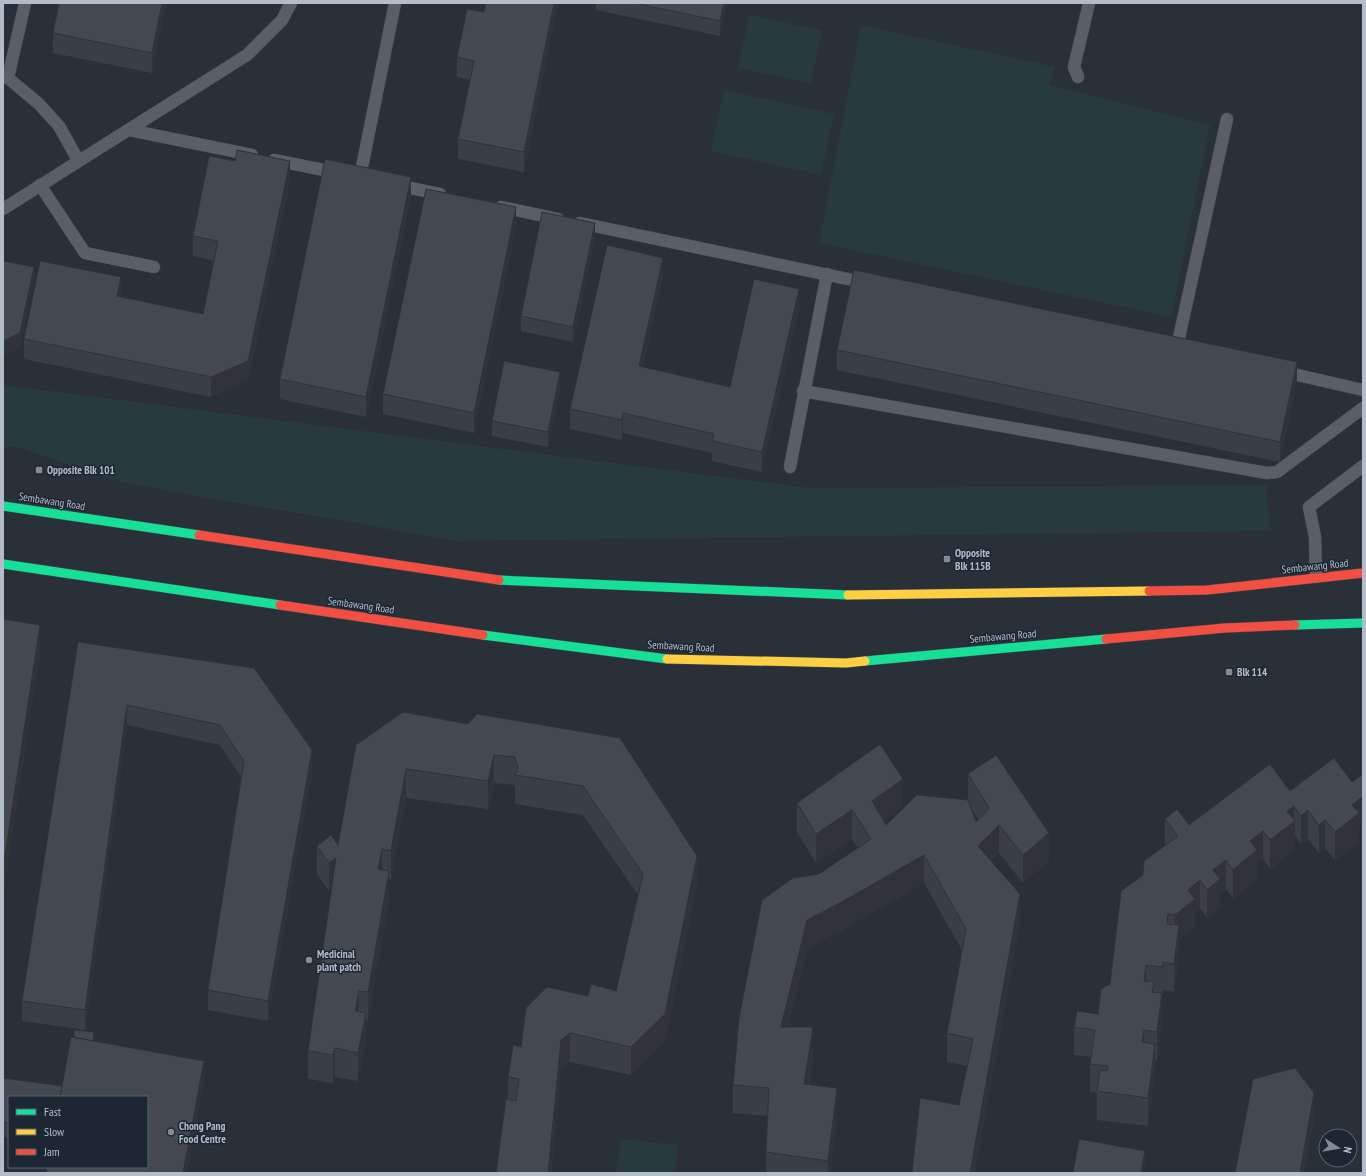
<svg xmlns="http://www.w3.org/2000/svg" width="1366" height="1176" font-family="'PT Sans Narrow',sans-serif">
<style>
.green{fill:#273a3e}
.lines{fill:none;stroke-linecap:round;stroke-linejoin:round}
.lane-casing{stroke:#484c53;stroke-width:13}
.fast-casing{stroke:#484c55;stroke-width:10}
.slow-casing{stroke:#484c55;stroke-width:10}
.jam-casing{stroke:#484c55;stroke-width:10}
.lane{stroke:#5a5e66;stroke-width:12}
.fast{stroke:#16e098;stroke-width:9}
.slow{stroke:#ffcf43;stroke-width:9}
.jam{stroke:#f24e42;stroke-width:9}
.wall{fill:#3a3f45;fill-rule:evenodd}
.shaded-wall{fill:#303338}
.building{fill:#444950;stroke:#303338}
.poi-dot{fill:#848b96;stroke:#1d2633;stroke-width:1.5}
.labels{text-anchor:middle;stroke-width:3;stroke-linejoin:round;paint-order:stroke}
.poi-label{font-size:11px;font-weight:bold;fill:#b4bcc9;stroke:#1d2633;text-anchor:start}
.street-label{font-size:11px;fill:#b4bcc9;stroke:#1d2633}
</style>
<rect width="100%" height="100%" fill="#2a3038"/>
<g class="green">
<polygon points="749,15 822,30 811,83 738,68"/>
<polygon points="861,25 1055,67 1049,85 1210,125 1171,317 819,243"/>
<polygon points="724,90 834,114 821,175 711,151"/>
<polygon points="3,385 810,488 1266,485 1271,531 458,541 123,483 15,446 3,448"/>
<polygon points="621,1139 678,1145 675,1173 616,1173"/>
</g>
<g class="lines">
<g class="lane-casing">
<g id="lane">
<polyline points="3,77 8,78 39,104 59,126 78,160"/>
<polyline points="1078,77 1074,67 1089,3"/>
<polyline points="8,78 25,3"/>
<polyline points="129,130 252,155"/>
<polyline points="274,160 339,173"/>
<polyline points="360,177 395,3"/>
<polyline points="40,185 85,253 154,267"/>
<polyline points="396,185 440,194"/>
<polyline points="501,207 558,219"/>
<polyline points="3,209 247,55 282,20 291,3"/>
<polyline points="580,223 867,283"/>
<polyline points="1177,347 1227,119"/>
<polyline points="1280,371 1363,390"/>
<polyline points="803,391 1267,473 1277,472 1363,408"/>
<polyline points="790,467 827,274"/>
<polyline points="1316,577 1315,537 1309,507 1363,466"/>
</g>
</g>
<g class="fast-casing">
<g id="fast">
<polyline points="3,506 199,535"/>
<polyline points="3,564 280,605"/>
<polyline points="499,580 848,595"/>
<polyline points="1295,625 1363,623"/>
<polyline points="483,635 667,659"/>
<polyline points="865,661 1106,639"/>
</g>
</g>
<g class="slow-casing">
<g id="slow">
<polyline points="848,595 1149,591"/>
<polyline points="667,659 846,663 865,661"/>
</g>
</g>
<g class="jam-casing">
<g id="jam">
<polyline points="199,535 499,580"/>
<polyline points="1149,591 1207,590 1363,573"/>
<polyline points="280,605 483,635"/>
<polyline points="1106,639 1225,628 1295,625"/>
</g>
</g>
<use href="#lane" class="lane"/>
<use href="#fast" class="fast"/>
<use href="#slow" class="slow"/>
<use href="#jam" class="jam"/>
</g>
<g class="wall">
<polygon points="59,3 166,3 152,73 53,53 53,33"/>
<polygon points="558,3 524,172 458,159 458,139 470,80 457,77 457,57 484,12"/>
<polygon points="596,3 727,3 720,36 596,10"/>
<polygon points="290,181 248,381 211,397 24,359 24,339 121,297 203,314 214,261 193,256 193,236"/>
<polygon points="411,197 366,417 280,399 280,379"/>
<polygon points="516,227 474,433 383,414 383,394"/>
<polygon points="595,238 573,342 521,331 521,316"/>
<polygon points="663,278 643,367 730,387 799,309 762,472 712,461 712,453 623,433 622,440 570,429 570,409"/>
<polygon points="837,350 1297,382 1280,462 837,370"/>
<polygon points="560,388 548,447 492,436 492,421"/>
<polygon points="78,642 312,770 268,1021 208,1010 208,990 241,777 220,745 127,725 85,1030 22,1021 22,1001"/>
<polygon points="468,724 620,738 697,885 665,1042 631,1075 570,1062 561,1069 551,1173 496,1173 508,1100 508,1077 521,1047 588,996 616,991 638,895 583,815 515,804 515,785 494,783 488,809 406,798 391,879 389,879 389,900 368,1021 366,1020 366,1041 358,1081 335,1077 333,1083 308,1079 308,1051 331,890 329,891 317,874 317,846 338,845 356,745"/>
<path d="M968,774L1049,861L1023,883L999,853L991,861L1020,922L975,1173H912L959,1105L967,1066L947,1062V1033L962,950L924,883L840,931L807,948L788,1027L813,1056L809,1085L837,1117L830,1173H766V1152L768,1116L733,1113V1085L819,874L858,848L852,839L816,863L797,832V803L903,807L884,821L886,825L968,800ZM969,805L978,819L976,822Z"/>
<polygon points="1290,791 1359,828 1359,842 1335,860 1325,848 1319,853 1308,839 1301,844 1295,836 1295,849 1270,869 1263,859 1257,863 1257,879 1233,898 1226,889 1220,893 1220,908 1207,918 1200,908 1195,912 1195,927 1179,940 1179,954 1174,992 1163,990 1163,995 1162,995 1162,1021 1157,1060 1155,1060 1155,1072 1148,1126 1097,1120 1097,1093 1090,1092 1090,1064 1091,1057 1074,1055 1074,1027 1098,1014 1110,984 1143,875 1165,846 1165,819 1189,825"/>
<polygon points="74,1037 94,1037 93,1041 204,1081 187,1173 46,1173 147,1167 9,1097 9,1138 3,1137 3,1078 62,1086"/>
</g>
<g class="shaded-wall">
<polygon points="162,3 166,3 152,73 152,53"/>
<polygon points="554,3 558,3 524,172 524,152"/>
<polygon points="724,3 727,3 720,36 720,21"/>
<polygon points="290,161 290,181 248,381 211,397 211,377"/>
<polygon points="411,177 411,197 366,417 366,397"/>
<polygon points="516,207 516,227 474,433 474,413"/>
<polygon points="595,223 595,238 573,342 573,327"/>
<polygon points="663,258 663,278 639,386 639,366"/>
<polygon points="34,267 34,283 20,348 3,356 3,341"/>
<polygon points="121,277 121,297 117,296"/>
<polygon points="799,289 799,309 762,472 762,452"/>
<polygon points="1297,362 1297,382 1280,462 1280,442"/>
<polygon points="560,372 560,388 548,447 548,432"/>
<polygon points="623,413 623,433 622,440 622,420"/>
<polygon points="40,625 40,654 3,898 3,869"/>
<polygon points="127,705 127,725 85,1030 85,1010"/>
<polygon points="312,750 312,770 268,1021 268,1001"/>
<polygon points="494,755 494,783 488,809 488,781"/>
<polygon points="406,769 406,798 391,879 391,851"/>
<polygon points="903,779 903,807 872,830 872,801"/>
<polygon points="1363,796 1363,825 1359,828 1359,842 1335,860 1335,832 1352,805"/>
<polygon points="1294,806 1294,822 1295,821 1295,849 1270,869 1270,840 1287,811"/>
<polygon points="852,810 852,839 816,863 816,834"/>
<polygon points="1308,810 1308,839 1301,844 1301,816"/>
<polygon points="1325,820 1325,848 1319,853 1319,825"/>
<polygon points="999,825 999,853 978,875 978,846"/>
<polygon points="1263,831 1263,859 1257,863 1257,879 1233,898 1233,870 1250,841"/>
<polygon points="1049,833 1049,861 1023,883 1023,855"/>
<polygon points="382,849 382,877 378,869"/>
<polygon points="924,855 924,883 840,931 807,948 781,1055 781,1027 807,920"/>
<polygon points="697,856 697,885 665,1042 631,1075 631,1047"/>
<polygon points="336,858 336,886 329,891 329,863"/>
<polygon points="1226,860 1226,889 1220,893 1220,908 1207,918 1207,890 1213,870"/>
<polygon points="389,871 389,900 368,1021 368,992"/>
<polygon points="1200,880 1200,908 1195,912 1195,927 1179,940 1179,954 1174,992 1175,915 1188,890"/>
<polygon points="1020,894 1020,922 975,1173 970,1173"/>
<polygon points="1146,965 1146,993 1144,981"/>
<polygon points="359,991 359,1019 355,1011"/>
<polygon points="1162,993 1162,1021 1157,1060 1157,1032"/>
<polygon points="366,1013 366,1041 358,1081 358,1053"/>
<polygon points="813,1027 813,1056 804,1113 804,1084"/>
<polygon points="1144,1030 1144,1058 1142,1042"/>
<polygon points="570,1033 570,1062 561,1069 551,1173 548,1173 561,1040"/>
<polygon points="1155,1044 1155,1072 1148,1126 1148,1098"/>
<polygon points="335,1048 335,1077 333,1083 333,1055"/>
<polygon points="204,1061 204,1081 187,1173 183,1173"/>
<polygon points="837,1088 837,1117 830,1173 828,1173 828,1161"/>
<polygon points="1314,1093 1314,1122 1305,1173 1300,1173"/>
<polygon points="1145,1151 1145,1166 1144,1173 1141,1173"/>
</g>
<g class="building">
<polygon points="59,3 162,3 152,53 53,33"/>
<polygon points="486,3 554,3 524,152 458,139 474,61 457,57 467,9 484,12"/>
<polygon points="634,3 724,3 720,21"/>
<polygon points="237,150 290,161 248,361 211,377 24,339 40,261 121,277 117,296 203,314 218,241 193,236 209,156 235,161"/>
<polygon points="325,159 411,177 366,397 280,379"/>
<polygon points="426,189 516,207 474,413 383,394"/>
<polygon points="542,212 595,223 573,327 521,316"/>
<polygon points="607,245 663,258 639,366 730,387 754,279 799,289 762,452 712,441 714,434 623,413 622,420 570,409"/>
<polygon points="3,261 34,267 20,333 3,341"/>
<polygon points="854,270 1297,362 1280,442 837,350"/>
<polygon points="504,361 560,372 548,432 492,421"/>
<polygon points="3,619 40,625 3,869"/>
<polygon points="78,642 254,668 312,750 268,1001 208,990 244,761 220,725 127,705 85,1010 22,1001"/>
<polygon points="403,712 468,724 477,714 620,738 697,856 665,1014 631,1047 570,1033 561,1040 548,1173 496,1173 506,1099 516,1101 519,1079 508,1077 513,1045 521,1047 526,1008 547,987 588,996 591,984 616,991 643,874 583,786 515,775 518,768 515,757 494,755 488,781 406,769 391,851 382,849 378,869 389,871 368,992 359,991 355,1011 366,1013 358,1053 335,1048 333,1055 308,1051 336,858 329,863 317,846 331,835 338,845 356,745"/>
<polygon points="880,744 903,779 872,801 886,825 917,795 968,800 976,822 989,808 968,774 996,755 1049,833 1023,855 999,825 978,846 1020,894 970,1173 912,1173 920,1098 959,1105 973,1039 947,1033 966,929 924,855 840,903 807,920 781,1027 813,1027 804,1084 837,1088 828,1161 766,1152 769,1088 733,1085 739,1018 762,900 793,878 819,874 871,839 852,810 816,834 797,803"/>
<polygon points="1334,758 1352,782 1363,774 1363,796 1352,805 1359,813 1335,832 1325,820 1319,825 1308,810 1301,816 1294,806 1287,811 1295,821 1270,840 1263,831 1250,841 1257,850 1233,870 1226,860 1213,870 1220,879 1207,890 1200,880 1188,890 1195,899 1175,915 1168,914 1167,924 1179,925 1174,964 1163,962 1163,967 1146,965 1144,981 1154,982 1152,992 1162,993 1157,1032 1144,1030 1142,1042 1155,1044 1148,1098 1097,1091 1100,1070 1107,1071 1108,1066 1090,1064 1095,1030 1074,1027 1077,1011 1098,1014 1101,989 1110,984 1121,891 1143,875 1144,861 1178,836 1165,819 1177,809 1189,825 1270,764 1290,791"/>
<polygon points="74,1030 94,1032 93,1041 74,1037"/>
<polygon points="71,1037 204,1061 183,1173 46,1173 47,1167 147,1167 147,1097 60,1097"/>
<polygon points="1295,1068 1314,1093 1300,1173 1235,1173 1253,1079"/>
<polygon points="3,1078 62,1086 60,1097 9,1097 9,1123 3,1122"/>
<polygon points="1079,1139 1145,1151 1141,1173 1073,1173"/>
</g>
<g class="poi-dot">
<rect x="35" y="466" width="8" height="8" rx="2"/>
<rect x="943" y="555" width="8" height="8" rx="2"/>
<rect x="1225" y="668" width="8" height="8" rx="2"/>
<circle cx="309" cy="960" r="4"/>
<circle cx="171" cy="1132" r="4"/>
</g>
<g class="labels">
<g class="poi-label">
<text x="47" y="474">Opposite Blk 101</text>
<text x="955" y="557">Opposite<tspan x="955" dy="13">Blk 115B</tspan></text>
<text x="1237" y="676">Blk 114</text>
<text x="317" y="958">Medicinal<tspan x="317" dy="13">plant patch</tspan></text>
<text x="179" y="1130">Chong Pang<tspan x="179" dy="13">Food Centre</tspan></text>
</g>
<g class="street-label">
<text transform="translate(52 501) rotate(9)" y="4">Sembawang Road</text>
<text transform="translate(1315 566) rotate(-6)" y="4">Sembawang Road</text>
<text transform="translate(361 605) rotate(8)" y="4">Sembawang Road</text>
<text transform="translate(1003 636) rotate(-5)" y="4">Sembawang Road</text>
<text transform="translate(681 646) rotate(3)" y="4">Sembawang Road</text>
</g>
</g>
<rect width="1366" height="1176" fill="none" stroke="#b4bcc9" stroke-width="8"/>
<rect x="8" y="1096" width="140" height="72" fill="#1d2633" stroke="#59626f"/>
<rect x="16" y="1109" width="20" height="6" fill="#16e098" stroke="#59626f"/>
<text x="44" y="1116" font-size="12" fill="#b4bcc9">Fast</text>
<rect x="16" y="1129" width="20" height="6" fill="#ffcf43" stroke="#59626f"/>
<text x="44" y="1136" font-size="12" fill="#b4bcc9">Slow</text>
<rect x="16" y="1149" width="20" height="6" fill="#f24e42" stroke="#59626f"/>
<text x="44" y="1156" font-size="12" fill="#b4bcc9">Jam</text>
<g transform="translate(1338 1148) rotate(102)"><circle r="19" fill="#1d2633" stroke="#59626f"/>
<path d="M0-3L7 15L0 10L-7 15Z" fill="#848b96"/>
<text y="-6" font-size="11" font-weight="bold" text-anchor="middle" fill="#b4bcc9">N</text>
</g>
</svg>
